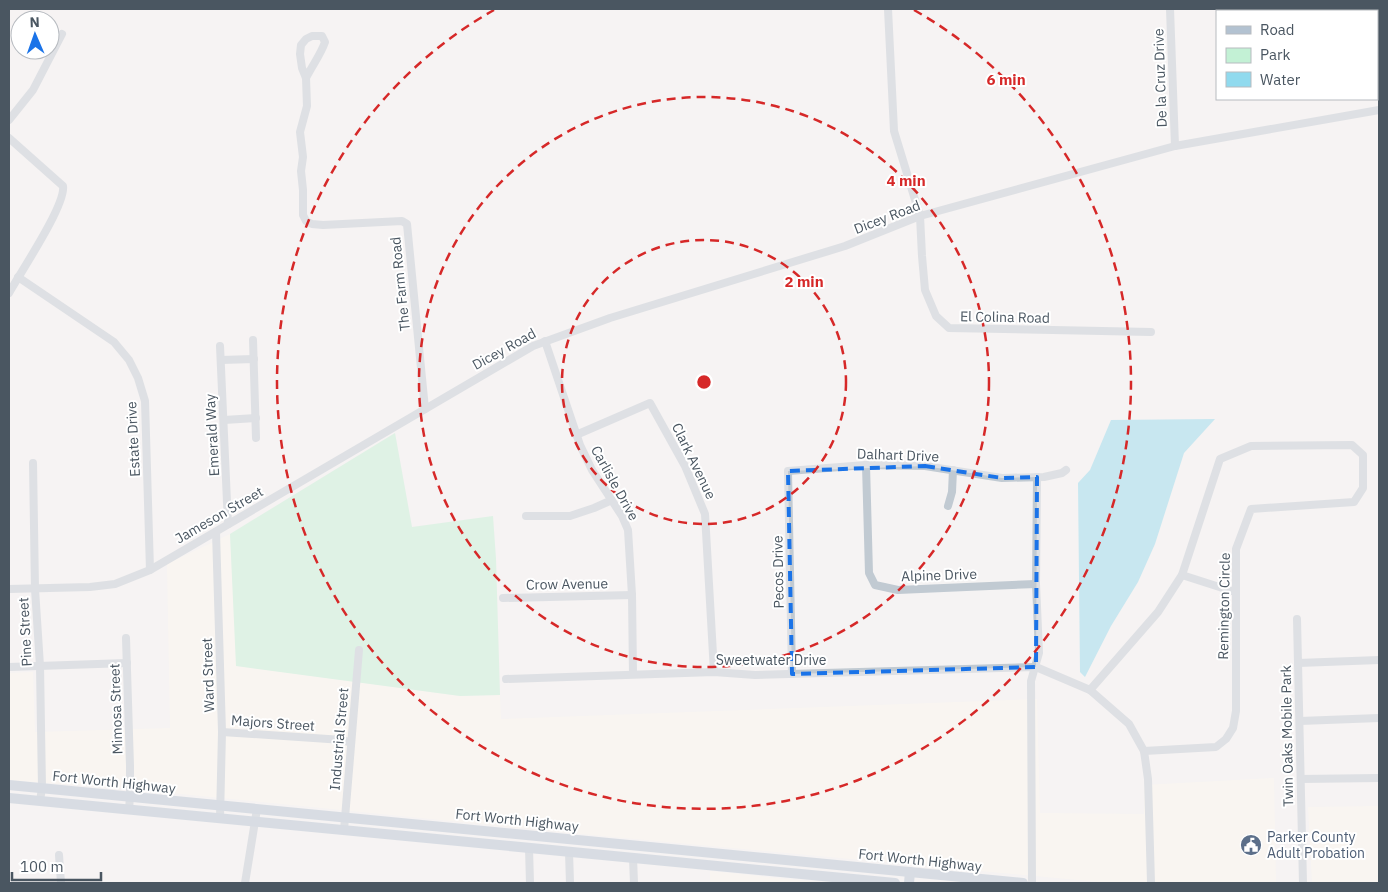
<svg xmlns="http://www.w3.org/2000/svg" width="1388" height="892" font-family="'IBM Plex Sans',sans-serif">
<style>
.commercial{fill:#fdf9ef}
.green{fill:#c3f1d5}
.water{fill:#90daee}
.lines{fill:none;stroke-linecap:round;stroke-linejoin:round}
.minor{stroke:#c1cad2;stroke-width:8}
.major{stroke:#b3c2d1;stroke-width:10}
.marked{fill:none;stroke:#1a73e8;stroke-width:4;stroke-dasharray:10 6;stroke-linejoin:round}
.ring{fill:none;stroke:#d62828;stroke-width:2.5;stroke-dasharray:9 6}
.labels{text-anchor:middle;stroke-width:4;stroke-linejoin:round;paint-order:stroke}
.street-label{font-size:14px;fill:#4a5661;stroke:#fff}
.service-label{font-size:14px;fill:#4e5e75;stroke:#fff;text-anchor:start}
.centre{fill:#d62828;stroke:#fff;stroke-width:2.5}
.ring-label{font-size:15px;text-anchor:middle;font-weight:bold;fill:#d62828;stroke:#fff;stroke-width:4;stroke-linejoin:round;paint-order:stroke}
</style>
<rect width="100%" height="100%" fill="#f5f3f3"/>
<g class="commercial">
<polygon points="230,534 237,666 460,696 500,695 501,719 1037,699 1040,813 1144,814 1144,785 1274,778 1276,883 1110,883 571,833 141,790 9,780 9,673 33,672 35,732 170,728 167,564"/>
<polygon points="1379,806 1379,883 1312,883 1308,807"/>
<polygon points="710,871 826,883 710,883"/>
</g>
<polygon class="green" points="395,433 412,527 493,516 496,559 500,695 460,696 236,666 230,534"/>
<polygon class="water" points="1215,419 1184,453 1155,544 1138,582 1111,626 1085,677 1080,672 1078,483 1090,470 1111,420"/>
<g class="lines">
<g class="minor">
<polyline points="888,9 894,131 920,216 922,256 925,290 936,316 949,328 1151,332"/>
<polyline points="1170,9 1175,146"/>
<path d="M306,78C312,66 321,54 325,42L322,36H312L306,39L301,45L300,54L302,68L306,78L307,106L300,132L303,157L301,171L303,190V215L306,221L312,224L323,225L402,221L407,224L425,409"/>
<polyline points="9,120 33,90 62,34"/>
<path d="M9,138L63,186C66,205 20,273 9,293"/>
<polyline points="18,277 114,342 129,360 138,378 145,401 150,570"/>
<polyline points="253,340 256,438"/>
<polyline points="545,341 580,445 592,470 622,516 628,530 632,595 633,674"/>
<polyline points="220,346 228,524"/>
<polyline points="221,360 254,359"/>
<polyline points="224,420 256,418"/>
<polyline points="576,435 650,403 685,466 705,514 714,672"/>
<polyline points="33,463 35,589 40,666 42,788 40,801"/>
<polyline points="866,465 869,573 875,585 898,590 1036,584"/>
<polyline points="948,506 952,492 953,470"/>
<polyline points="526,516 570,516 594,508 612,500"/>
<polyline points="216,532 222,732 220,818"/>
<polyline points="1182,575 1235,592"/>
<polyline points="9,589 90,587 115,584 150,570 533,346 610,318 845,246 920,216 1175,146 1379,110"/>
<polyline points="503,598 632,595"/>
<polyline points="1297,619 1303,883"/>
<polyline points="126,638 130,766 130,797 129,809"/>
<polyline points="1298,663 1379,660"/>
<polyline points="9,667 127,663"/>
<polyline points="792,674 788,471 866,465 925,466 1002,478 1044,477 1062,473 1066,470"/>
<polyline points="506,679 714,672 755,675 1036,667 1090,690 1129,724 1144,751 1148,779 1151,883"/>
<polyline points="1090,690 1158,612 1182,575 1220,459 1251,446 1352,445 1363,455 1363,488 1354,502 1251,509 1236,549 1236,711 1233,728 1226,739 1216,747 1144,751"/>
<polyline points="1300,721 1379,718"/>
<polyline points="222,732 343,740 351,743"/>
<polyline points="1301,779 1379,778"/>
<polyline points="344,830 359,650"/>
<polyline points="529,848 530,883"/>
<polyline points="569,852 570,883"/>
<polyline points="59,855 61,883"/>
<polyline points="633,858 634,883"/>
<polyline points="245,883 257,809"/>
<polyline points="1032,883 1031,681 1039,653 1036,584 1037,477"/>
</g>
<g class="major">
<polyline points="9,785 1023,883"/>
<polyline points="9,798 895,883"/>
<polyline points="909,883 910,872"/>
</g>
</g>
<path d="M0 0H1388V892H0ZM925,466L1002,478L1037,477L1036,667L792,674L788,471Z" fill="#f5f3f3" fill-opacity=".55" fill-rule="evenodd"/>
<path class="marked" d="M925,466L1002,478L1037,477L1036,667L792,674L788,471Z"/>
<g class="ring">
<circle cx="704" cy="382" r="142"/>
<circle cx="704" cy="382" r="285"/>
<path d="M914 10A427 427 0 1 1 494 10"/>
</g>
<defs>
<g id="civic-disc" transform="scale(1.125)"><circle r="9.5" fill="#5c6f8a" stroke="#fff"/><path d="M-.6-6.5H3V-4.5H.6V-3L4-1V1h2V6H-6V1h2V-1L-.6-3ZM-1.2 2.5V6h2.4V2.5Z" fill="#fff"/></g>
</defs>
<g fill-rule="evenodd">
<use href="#civic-disc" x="1251" y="845"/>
</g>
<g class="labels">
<g class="street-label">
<text transform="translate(1160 78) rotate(-92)" y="5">De la Cruz Drive</text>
<text transform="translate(887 217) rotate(-21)" y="5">Dicey Road</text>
<text transform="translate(400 284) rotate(-96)" y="5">The Farm Road</text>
<text transform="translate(1005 317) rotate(1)" y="5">El Colina Road</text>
<text transform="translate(504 349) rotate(-29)" y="5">Dicey Road</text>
<text transform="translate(212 435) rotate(-93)" y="5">Emerald Way</text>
<text transform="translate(133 439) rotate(-93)" y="5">Estate Drive</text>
<text transform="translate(898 455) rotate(2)" y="5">Dalhart Drive</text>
<text transform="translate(694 461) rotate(64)" y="5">Clark Avenue</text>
<text transform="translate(615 483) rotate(61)" y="5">Carlisle Drive</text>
<text transform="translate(219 515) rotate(-30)" y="5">Jameson Street</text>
<text transform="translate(778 572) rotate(-91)" y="5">Pecos Drive</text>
<text transform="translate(939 575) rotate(-2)" y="5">Alpine Drive</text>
<text transform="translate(567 584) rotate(-1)" y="5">Crow Avenue</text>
<text transform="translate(1224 606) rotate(-89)" y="5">Remington Circle</text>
<text transform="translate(25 632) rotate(-93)" y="5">Pine Street</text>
<text x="771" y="665">Sweetwater Drive</text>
<text transform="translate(208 675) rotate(-92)" y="5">Ward Street</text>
<text transform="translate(116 709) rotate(-92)" y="5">Mimosa Street</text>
<text transform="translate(273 723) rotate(4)" y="5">Majors Street</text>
<text transform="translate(1287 736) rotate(-91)" y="5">Twin Oaks Mobile Park</text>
<text transform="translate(339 739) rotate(-85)" y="5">Industrial Street</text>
<text transform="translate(114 782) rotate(6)" y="5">Fort Worth Highway</text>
<text transform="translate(517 820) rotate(6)" y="5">Fort Worth Highway</text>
<text transform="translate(920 860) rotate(6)" y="5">Fort Worth Highway</text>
</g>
<g class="service-label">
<text x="1267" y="842">Parker County<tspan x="1267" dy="16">Adult Probation</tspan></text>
</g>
</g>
<circle cx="704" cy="382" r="8" class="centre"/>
<g class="ring-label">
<text x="1006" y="85">6 min</text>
<text x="906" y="186">4 min</text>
<text x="804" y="287">2 min</text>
</g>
<rect width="1388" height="892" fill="none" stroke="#4a5661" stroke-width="20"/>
<rect x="1216" y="10" width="162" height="90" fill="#ffffff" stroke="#b7bbc0"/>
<rect x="1226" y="26" width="25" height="8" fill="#b3c2d1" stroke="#b7bbc0"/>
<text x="1260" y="35" font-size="15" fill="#4a5661">Road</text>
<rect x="1226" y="48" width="25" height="15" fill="#c3f1d5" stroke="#b7bbc0"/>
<text x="1260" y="60" font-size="15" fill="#4a5661">Park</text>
<rect x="1226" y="72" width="25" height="15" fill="#90daee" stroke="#b7bbc0"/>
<text x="1260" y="85" font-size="15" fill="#4a5661">Water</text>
<g transform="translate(35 35) rotate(358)"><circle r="24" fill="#ffffff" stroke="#b7bbc0"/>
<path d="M0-4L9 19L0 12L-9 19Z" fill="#1a73e8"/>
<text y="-8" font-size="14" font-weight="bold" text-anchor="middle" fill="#4a5661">N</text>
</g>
<path d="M12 872v8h89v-8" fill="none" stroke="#4a5661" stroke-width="2.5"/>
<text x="20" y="872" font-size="15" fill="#4a5661" stroke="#ffffff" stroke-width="4" paint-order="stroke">100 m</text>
</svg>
